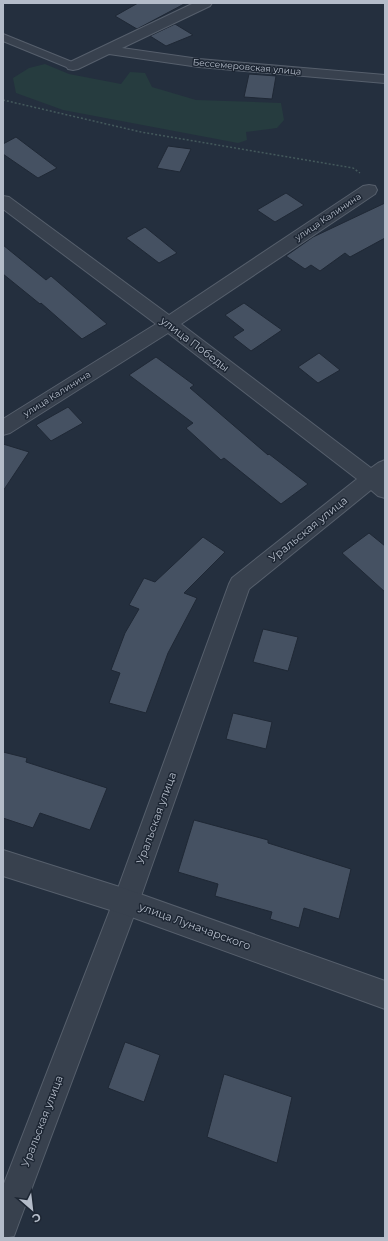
<svg xmlns="http://www.w3.org/2000/svg" width="388" height="1241" font-family="Montserrat,sans-serif">
<style>
.green{fill:#263c3f}
.building{fill:#455162;stroke:#1f2835}
.lines{fill:none;stroke-linecap:round;stroke-linejoin:round}
.service-casing{stroke:#565f6c;stroke-width:2}
.minor-casing{stroke:#565f6c;stroke-width:2}
.tertiary-casing{stroke:#565f6c;stroke-width:2}
.path{stroke:#44595c;stroke-width:1.5;stroke-dasharray:2 2;stroke-linecap:butt}
.service{fill:#38414e;fill-rule:evenodd}
.minor{fill:#38414e;fill-rule:evenodd}
.tertiary{fill:#38414e;fill-rule:evenodd}
.labels{text-anchor:middle;stroke-width:3;stroke-linejoin:round;paint-order:stroke}
.far-street-label{font-size:9px;fill:#b4bcc9;stroke:#1d2633}
.street-label{font-size:11px;fill:#b4bcc9;stroke:#1d2633}
</style>
<rect width="100%" height="100%" fill="#242f3e"/>
<polygon class="green" points="45,64 69,74 121,84 130,72 145,73 152,87 196,100 281,103 284,120 277,128 246,132 247,140 238,143 63,110 16,93 13,78 29,68"/>
<g class="building">
<polygon points="138,3 186,3 137,29 115,16"/>
<polygon points="175,24 193,35 166,46 150,36"/>
<polygon points="249,74 276,76 272,99 244,97"/>
<polygon points="16,137 57,168 38,178 3,154 3,144"/>
<polygon points="168,146 191,149 180,172 157,168"/>
<polygon points="286,193 304,205 275,222 257,210"/>
<polygon points="385,203 385,238 350,257 345,253 320,271 311,265 305,269 286,256 313,237"/>
<polygon points="145,227 177,253 159,263 126,238"/>
<polygon points="3,245 46,280 51,276 107,324 82,339 41,303 40,304 3,274"/>
<polygon points="244,303 282,330 251,351 233,337 244,330 225,315"/>
<polygon points="319,353 340,370 318,383 298,367"/>
<polygon points="156,357 194,385 190,388 268,455 269,454 308,484 281,504 224,458 221,460 186,428 193,423 129,375"/>
<polygon points="68,407 83,423 51,441 36,425"/>
<polygon points="3,444 29,452 3,491"/>
<polygon points="369,533 385,546 385,592 342,553"/>
<polygon points="203,537 225,552 184,593 197,598 168,653 146,713 109,703 120,673 111,670 125,633 139,609 129,605 144,578 155,582"/>
<polygon points="263,629 298,637 288,671 253,662"/>
<polygon points="233,713 272,722 266,749 226,739"/>
<polygon points="3,752 27,758 26,762 107,788 90,830 40,813 33,828 3,818"/>
<polygon points="194,820 268,840 268,843 351,869 339,919 304,908 299,928 270,919 272,912 215,896 218,884 178,872"/>
<polygon points="125,1042 160,1055 144,1102 108,1088"/>
<polygon points="224,1074 292,1097 277,1163 207,1137"/>
</g>
<g class="lines">
<g class="service-casing">
<polygon id="service" points="3,34 77,64 78,66 77,68 69,68 3,41"/>
</g>
<g class="minor-casing">
<g id="minor">
<polygon points="194,3 212,3 210,6 122,48 199,59 385,75 385,83 199,67 109,54 78,69 73,70 68,69 66,66 68,63"/>
<polygon points="369,185 375,186 377,190 375,194 181,324 371,468 378,463 385,460 385,498 378,496 371,490 249,589 139,902 18,1225 14,1236 3,1238 3,1186 113,902 229,584 232,578 357,479 168,333 10,433 3,435 3,419 156,324 3,209 3,196 9,197 169,315 363,186"/>
</g>
</g>
<g class="tertiary-casing">
<polygon id="tertiary" points="3,850 126,889 385,981 385,1009 126,915 3,876"/>
</g>
<polyline class="path" points="3,100 141,132 353,168 360,173"/>
<use href="#service" class="service"/>
<use href="#minor" class="minor"/>
<use href="#tertiary" class="tertiary"/>
</g>
<g class="labels">
<g class="far-street-label">
<text transform="translate(247 67) rotate(5)" y="3">Бессемеровская улица</text>
<text transform="translate(328 217) rotate(-34)" y="3">улица Калинина</text>
<text transform="translate(57 394) rotate(-32)" y="3">улица Калинина</text>
</g>
<g class="street-label">
<text transform="translate(195 344) rotate(37)" y="4">улица Победы</text>
<text transform="translate(308 529) rotate(-39)" y="4">Уральская улица</text>
<text transform="translate(156 818) rotate(-70)" y="4">Уральская улица</text>
<text transform="translate(195 926) rotate(20)" y="4">улица Луначарского</text>
<text transform="translate(42 1121) rotate(-69)" y="4">Уральская улица</text>
</g>
</g>
<rect width="388" height="1241" fill="none" stroke="#b4bcc9" stroke-width="8"/>
<g transform="translate(32 1209) rotate(152)" stroke="#1d2633" stroke-width="3" paint-order="stroke">
<path d="M0-3L7 15L0 10L-7 15Z" fill="#b4bcc9"/>
<text y="-6" font-size="11" font-weight="bold" text-anchor="middle" fill="#b4bcc9">С</text>
</g>
</svg>
